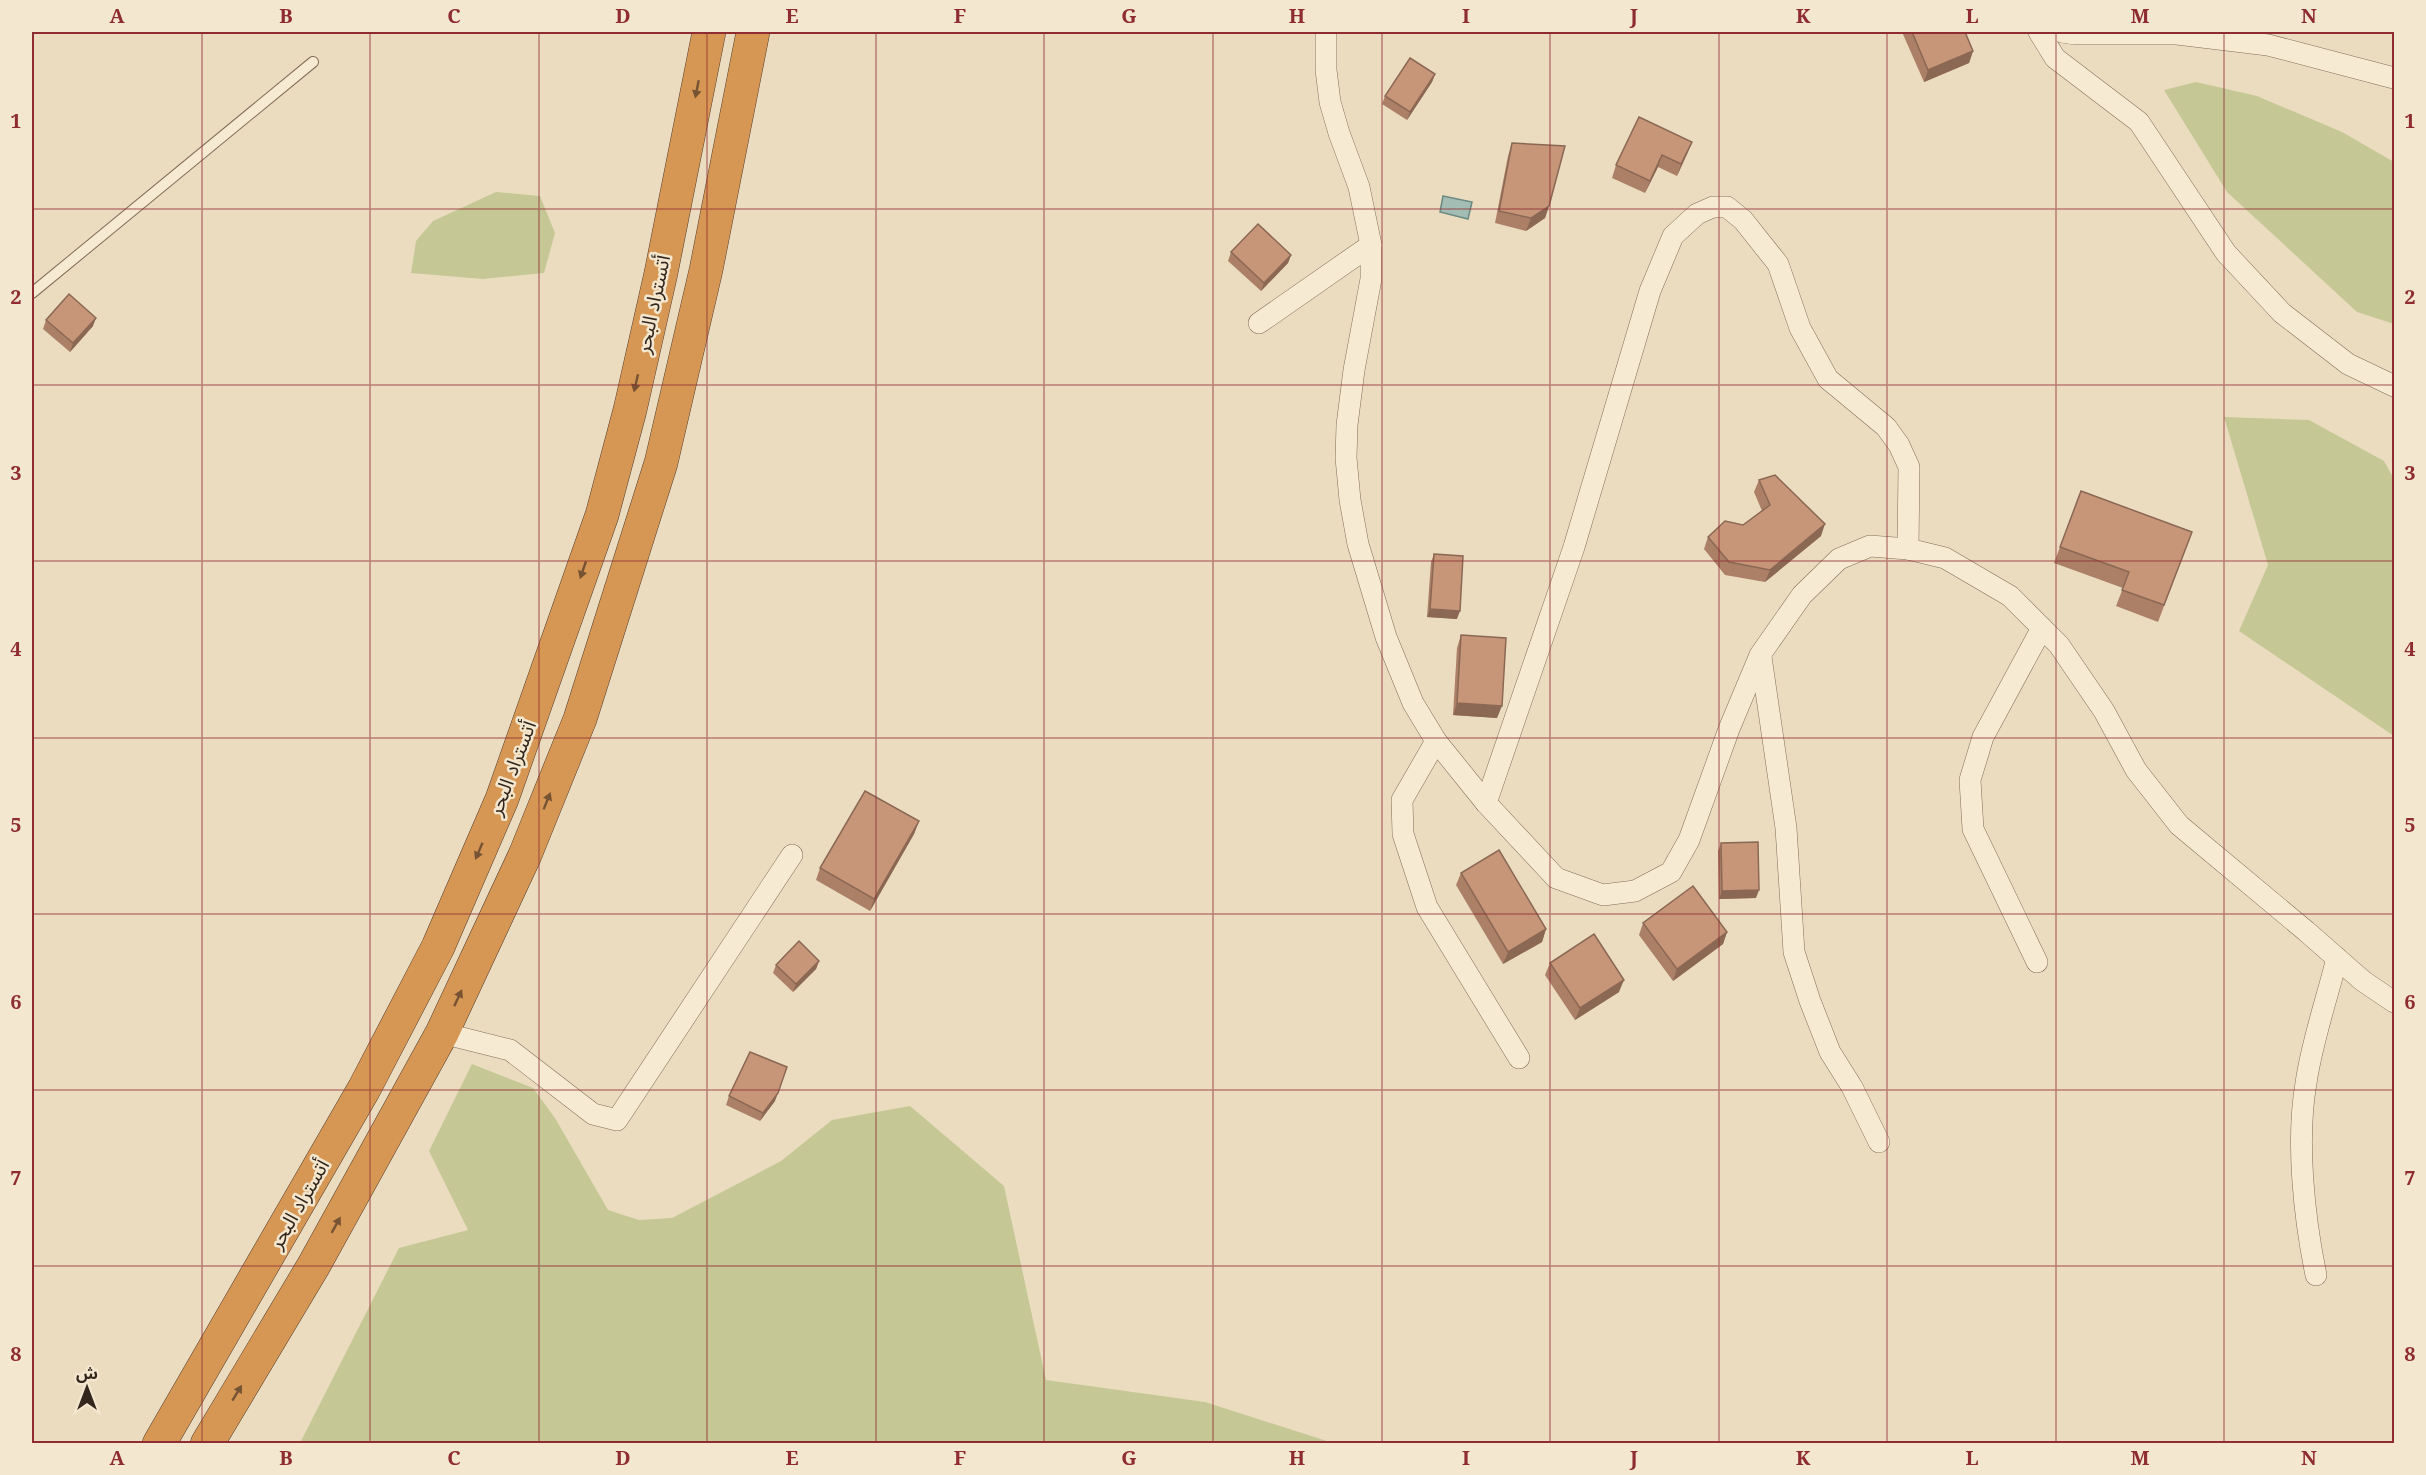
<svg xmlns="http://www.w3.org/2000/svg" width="2426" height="1475" font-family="'Noto Serif','Noto Sans Arabic',serif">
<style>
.green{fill:#c5c895}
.water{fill:#a3bdb4;stroke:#6b8a81;stroke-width:1.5}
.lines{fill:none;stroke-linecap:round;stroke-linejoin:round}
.service-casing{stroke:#836d59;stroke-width:12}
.minor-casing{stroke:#836d59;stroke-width:22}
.motorway-casing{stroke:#513c2d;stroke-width:34}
.service{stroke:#f6ead2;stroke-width:10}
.minor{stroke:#f6ead2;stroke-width:21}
.motorway{stroke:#d79754;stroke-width:33}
.wall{fill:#ab8067}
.shaded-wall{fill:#8b6854}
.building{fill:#c79578;stroke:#8b6854;stroke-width:1.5}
.oneway{fill:#755333}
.grid{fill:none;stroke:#8e2c32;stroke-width:1.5;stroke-opacity:0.55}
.labels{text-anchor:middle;stroke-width:5;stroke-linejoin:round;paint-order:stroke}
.street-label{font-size:20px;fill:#33261d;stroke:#f3e7cf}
.neatline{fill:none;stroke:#8e2c32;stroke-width:2}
.grid-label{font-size:20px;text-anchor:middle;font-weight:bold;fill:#8e2c32}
</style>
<rect width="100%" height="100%" fill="#ebdcc0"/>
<g class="green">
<polygon points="2196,82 2257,96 2342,132 2394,162 2394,324 2357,312 2227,192 2164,90"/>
<polygon points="496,192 540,196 555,233 544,273 483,279 411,273 416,241 433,221"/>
<polygon points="2224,417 2309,420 2384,461 2394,479 2394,736 2239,631 2268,565"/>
<polygon points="472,1064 533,1088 555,1118 608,1210 639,1220 672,1218 781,1161 832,1120 910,1106 1004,1186 1046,1380 1205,1402 1333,1443 300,1443 399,1248 468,1230 429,1151"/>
</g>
<polygon class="water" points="1443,196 1472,202 1468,219 1440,212"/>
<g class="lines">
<g class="service-casing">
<polyline id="service" points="32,293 313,62"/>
</g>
<g class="minor-casing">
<g id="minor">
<polyline points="1326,32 1326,70 1330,102 1339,133 1359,187 1371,245 1371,279 1354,370 1347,425 1346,458 1350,500 1358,544 1386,637 1413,703 1436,741 1486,803 1556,878 1603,895 1635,891 1671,872 1689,840 1729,729 1760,655 1802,595 1839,559 1870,546 1908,549 1945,558 2010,596 2059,645 2104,711 2136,770 2179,825 2306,931 2363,981 2394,1002"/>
<polyline points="2039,32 2055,58 2139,122 2226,253 2282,313 2348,364 2394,386"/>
<polyline points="2062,32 2075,34 2177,34 2268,45 2394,78"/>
<polyline points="1259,323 1371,245"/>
<polyline points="1761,657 1786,828 1794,952 1810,1001 1830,1052 1852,1087 1879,1142"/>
<polyline points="1436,741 1402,800 1403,834 1427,907 1519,1058"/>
<polyline points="1486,803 1574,547 1650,291 1673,236 1697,214 1713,207 1727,207 1743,220 1778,264 1800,328 1828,379 1886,427 1899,445 1909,467 1908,549"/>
<polyline points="2037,962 1973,829 1970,780 1983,737 2042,628"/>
<polyline points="442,1033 510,1050 593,1114 617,1120 792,855"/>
<path d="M2316,1275C2304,1217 2296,1141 2306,1083C2312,1041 2327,999 2337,958"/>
</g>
</g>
<g class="motorway-casing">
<g id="motorway">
<polyline points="159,1444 364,1089 438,947 502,799 602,515 630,410 661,273 709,32"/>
<polyline points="207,1444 314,1265 442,1033 525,855 580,719 661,463 706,270 753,32"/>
</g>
</g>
<use href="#service" class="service"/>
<use href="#minor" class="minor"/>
<use href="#motorway" class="motorway"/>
</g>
<g class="wall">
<polygon points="1902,32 1965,32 1973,51 1969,63 1924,82"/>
<polygon points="1435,74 1432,82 1407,120 1382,104 1385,96"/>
<polygon points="1692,142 1687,154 1677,176 1658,167 1645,193 1612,178 1616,165"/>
<polygon points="1512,143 1549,206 1545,218 1526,231 1495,223 1508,156"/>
<polygon points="1231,252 1291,255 1288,263 1261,291 1228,261"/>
<polygon points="46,320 93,326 70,352 43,329"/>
<polygon points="1759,480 1821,536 1765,582 1725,575 1704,549 1708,537 1743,525 1762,511 1754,492"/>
<polygon points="2081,491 2192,532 2158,622 2116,606 2123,588 2054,563"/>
<polygon points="1434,554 1457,619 1427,617 1431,562"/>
<polygon points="1461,635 1497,718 1453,715 1457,648"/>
<polygon points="919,821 914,834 870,911 816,880 820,868"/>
<polygon points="1721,843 1756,898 1719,899 1718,851"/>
<polygon points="1461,873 1546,929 1542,942 1503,964 1456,885"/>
<polygon points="1643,923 1727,932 1723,944 1673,981 1639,935"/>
<polygon points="819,961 816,969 793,992 773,973 776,965"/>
<polygon points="1550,963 1619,992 1575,1020 1545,975"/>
<polygon points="729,1096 775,1101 760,1121 726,1105"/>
</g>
<g class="shaded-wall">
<polygon points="1973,51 1969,63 1924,82 1928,70"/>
<polygon points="1435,74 1432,82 1407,120 1410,112"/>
<polygon points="1692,142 1687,154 1677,176 1681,164"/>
<polygon points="1662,155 1658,167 1645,193 1650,181"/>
<polygon points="1549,206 1545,218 1526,231 1531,218"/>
<polygon points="1291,255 1288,263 1261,291 1264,283"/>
<polygon points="96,318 93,326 70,352 73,343"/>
<polygon points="1825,524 1821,536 1765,582 1770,570"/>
<polygon points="1430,609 1460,611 1457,619 1427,617"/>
<polygon points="1457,703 1502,706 1497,718 1453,715"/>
<polygon points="919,821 914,834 870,911 874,899"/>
<polygon points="1759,890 1756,898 1719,899 1722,891"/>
<polygon points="1546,929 1542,942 1503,964 1508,952"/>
<polygon points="1727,932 1723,944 1673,981 1677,969"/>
<polygon points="819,961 816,969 793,992 796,984"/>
<polygon points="1624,980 1619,992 1575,1020 1580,1008"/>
<polygon points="778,1093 775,1101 760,1121 763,1113"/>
</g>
<g class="building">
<polygon points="1912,32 1965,32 1973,51 1928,70"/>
<polygon points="1410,58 1435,74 1410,112 1385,96"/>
<polygon points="1639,117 1692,142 1681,164 1662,155 1650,181 1616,165"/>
<polygon points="1512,143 1565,146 1549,206 1531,218 1499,211"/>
<polygon points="1258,224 1291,255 1264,283 1231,252"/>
<polygon points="69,294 96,318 73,343 46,320"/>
<polygon points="1775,475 1825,524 1770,570 1729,562 1708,537 1725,521 1743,525 1770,505 1759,480"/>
<polygon points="2081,491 2192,532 2164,605 2122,590 2129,572 2060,547"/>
<polygon points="1434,554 1463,556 1460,611 1430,609"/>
<polygon points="1461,635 1506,638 1502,706 1457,703"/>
<polygon points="865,791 919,821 874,899 820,868"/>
<polygon points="1758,842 1759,890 1722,891 1721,843"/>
<polygon points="1499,850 1546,929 1508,952 1461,873"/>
<polygon points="1693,886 1727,932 1677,969 1643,923"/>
<polygon points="1594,934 1624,980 1580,1008 1550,963"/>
<polygon points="799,941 819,961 796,984 776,965"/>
<polygon points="750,1052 787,1067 778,1093 763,1113 729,1096"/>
</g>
<defs><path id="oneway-solid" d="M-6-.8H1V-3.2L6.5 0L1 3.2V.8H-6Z" transform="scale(1.5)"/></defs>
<g class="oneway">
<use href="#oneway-solid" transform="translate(697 89) rotate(101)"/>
<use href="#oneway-solid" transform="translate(636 383) rotate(103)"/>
<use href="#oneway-solid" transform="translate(583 570) rotate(109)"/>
<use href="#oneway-solid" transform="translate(547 801) rotate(-68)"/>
<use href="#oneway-solid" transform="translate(479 851) rotate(113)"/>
<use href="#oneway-solid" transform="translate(458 998) rotate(-65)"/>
<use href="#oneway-solid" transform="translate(336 1225) rotate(-61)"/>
<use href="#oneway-solid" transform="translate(237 1393) rotate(-59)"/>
</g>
<path class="grid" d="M202,32V1444M370,32V1444M539,32V1444M707,32V1444M876,32V1444M1044,32V1444M1213,32V1444M1382,32V1444M1550,32V1444M1719,32V1444M1887,32V1444M2056,32V1444M2224,32V1444M32,209H2394M32,385H2394M32,561H2394M32,738H2394M32,914H2394M32,1090H2394M32,1266H2394"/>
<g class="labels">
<g class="street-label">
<text transform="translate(653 304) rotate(-78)" y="7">أتستراد البحر</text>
<text transform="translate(512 768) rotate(-69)" y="7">أتستراد البحر</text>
<text transform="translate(299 1204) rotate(-60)" y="7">أتستراد البحر</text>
</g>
</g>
<rect width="2426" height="1475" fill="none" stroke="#f3e7cf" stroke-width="66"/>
<g transform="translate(87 1388)" stroke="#f3e7cf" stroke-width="4.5" paint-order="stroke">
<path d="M0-4.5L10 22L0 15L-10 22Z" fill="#33261d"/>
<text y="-9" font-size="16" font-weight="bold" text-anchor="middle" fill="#33261d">ش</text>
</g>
<rect x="33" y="33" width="2360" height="1409" class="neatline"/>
<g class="grid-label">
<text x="117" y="23">A</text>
<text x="286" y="23">B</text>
<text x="454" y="23">C</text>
<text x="623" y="23">D</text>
<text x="792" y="23">E</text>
<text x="960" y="23">F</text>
<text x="1129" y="23">G</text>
<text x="1297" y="23">H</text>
<text x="1466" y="23">I</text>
<text x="1634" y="23">J</text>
<text x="1803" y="23">K</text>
<text x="1972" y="23">L</text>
<text x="2140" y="23">M</text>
<text x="2309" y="23">N</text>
<text x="16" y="128">1</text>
<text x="2410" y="128">1</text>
<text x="16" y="304">2</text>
<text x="2410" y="304">2</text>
<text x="16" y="480">3</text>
<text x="2410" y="480">3</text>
<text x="16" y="656">4</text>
<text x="2410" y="656">4</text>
<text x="16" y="832">5</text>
<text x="2410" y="832">5</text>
<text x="16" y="1009">6</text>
<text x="2410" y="1009">6</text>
<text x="16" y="1185">7</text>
<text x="2410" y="1185">7</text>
<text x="16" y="1361">8</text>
<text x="2410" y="1361">8</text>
<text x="117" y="1465">A</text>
<text x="286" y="1465">B</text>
<text x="454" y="1465">C</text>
<text x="623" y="1465">D</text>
<text x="792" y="1465">E</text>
<text x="960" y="1465">F</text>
<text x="1129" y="1465">G</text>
<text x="1297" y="1465">H</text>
<text x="1466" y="1465">I</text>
<text x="1634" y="1465">J</text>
<text x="1803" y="1465">K</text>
<text x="1972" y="1465">L</text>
<text x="2140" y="1465">M</text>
<text x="2309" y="1465">N</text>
</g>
</svg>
